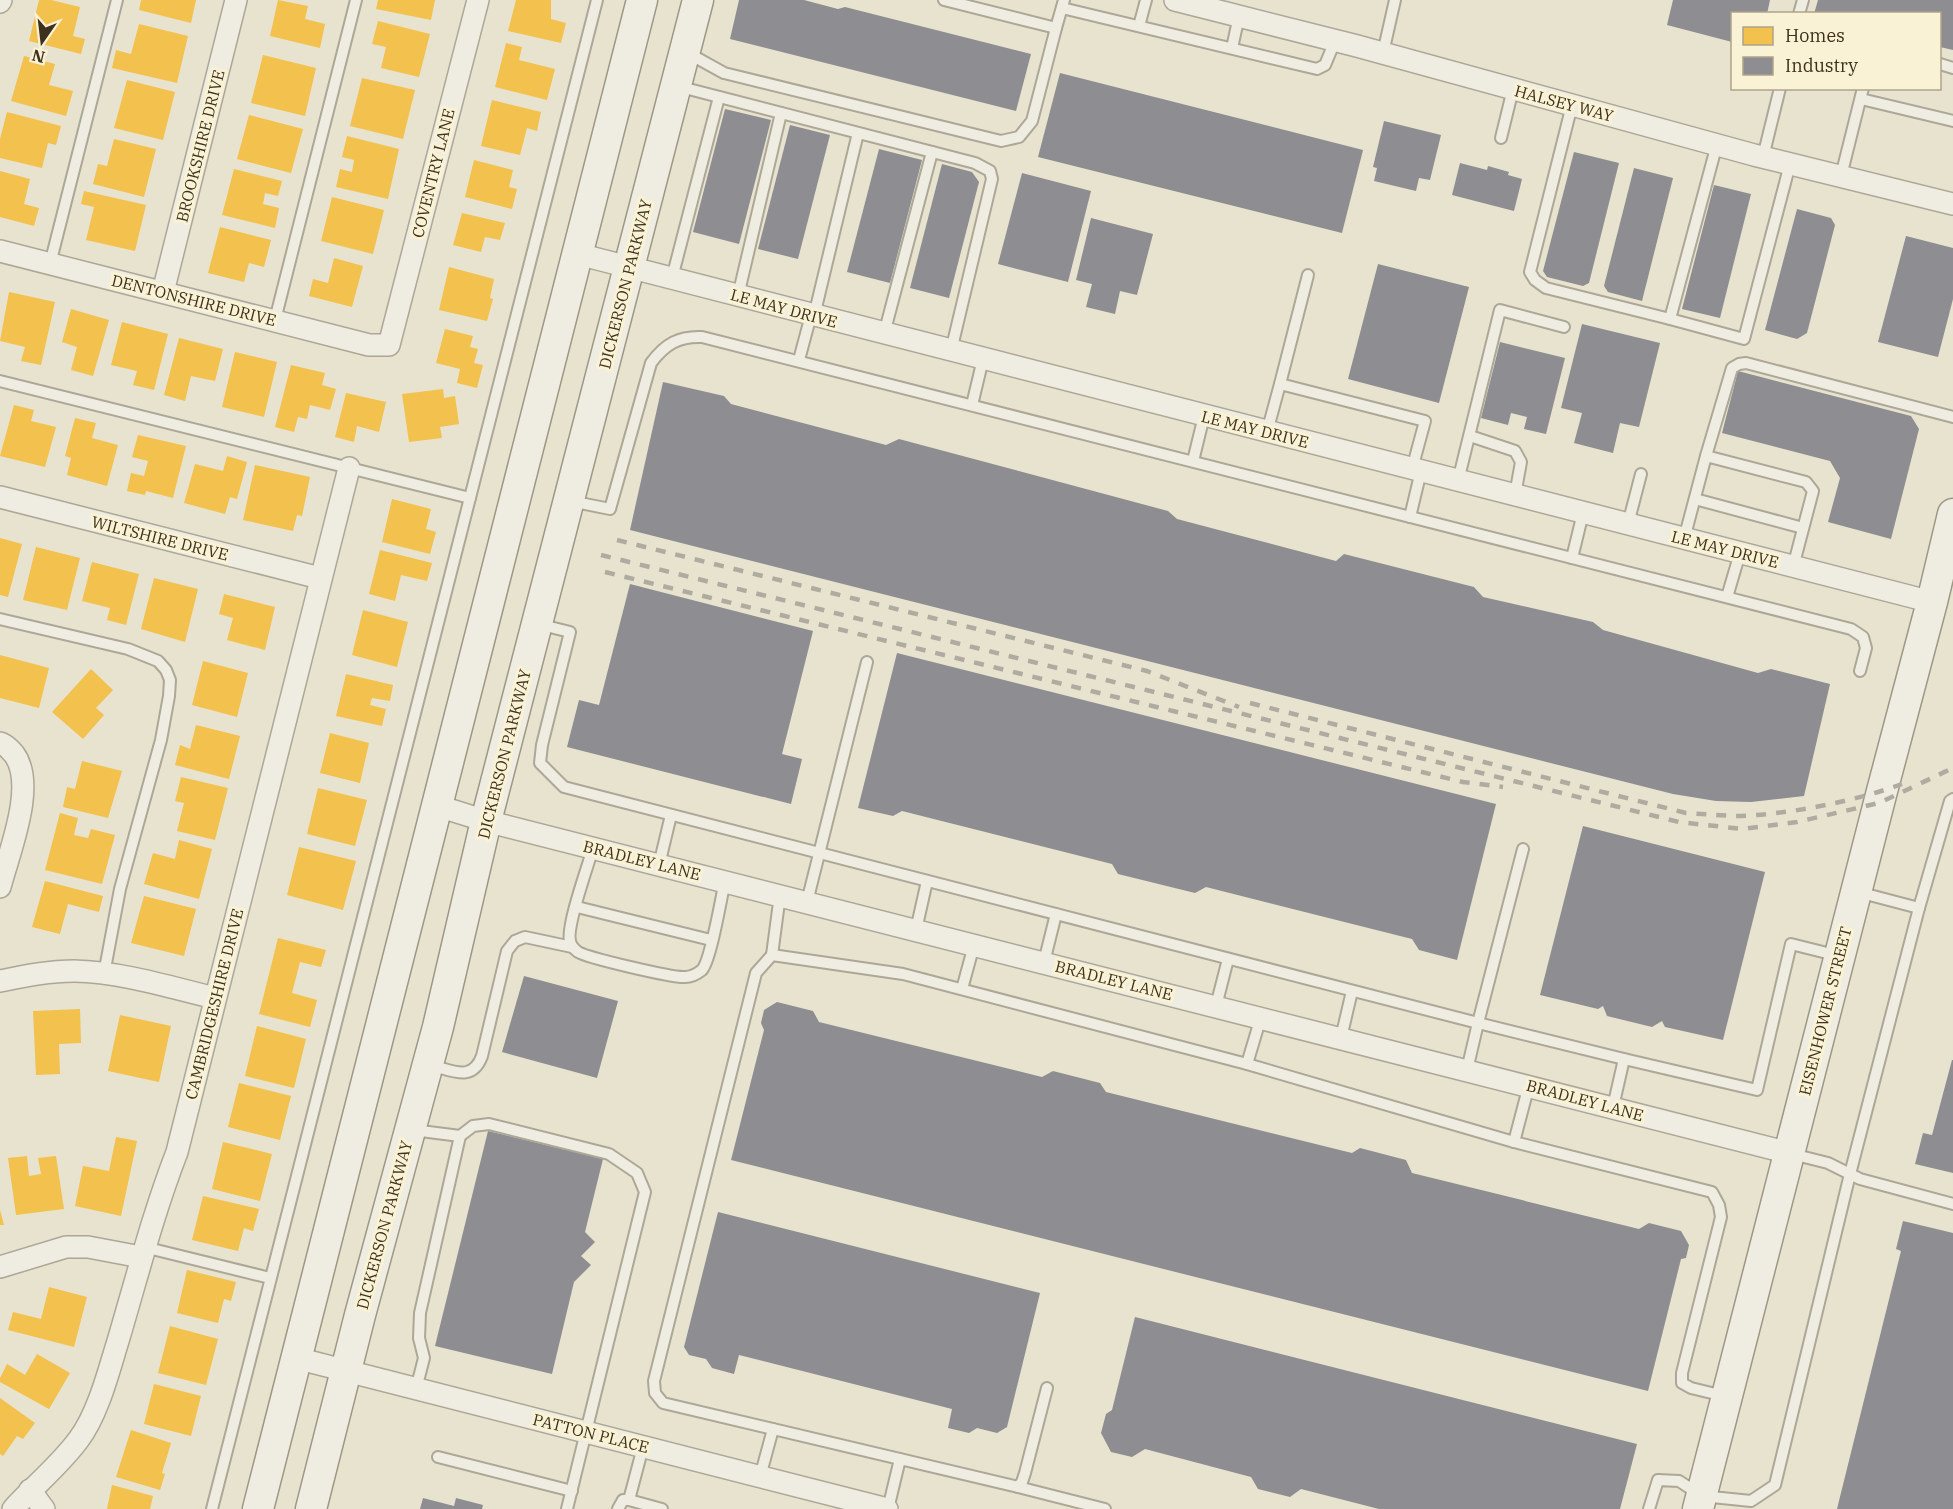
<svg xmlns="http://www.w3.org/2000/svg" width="1953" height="1509" font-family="'IBM Plex Serif',serif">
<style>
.homes{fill:#f2c14e}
.industry{fill:#8d8d92}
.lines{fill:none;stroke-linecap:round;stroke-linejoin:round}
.lane-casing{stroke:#ada797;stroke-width:14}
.street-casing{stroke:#ada797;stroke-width:24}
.secondary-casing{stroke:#9d9786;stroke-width:33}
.lane{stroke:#efece1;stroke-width:10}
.street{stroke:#efece1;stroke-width:21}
.secondary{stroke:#efece1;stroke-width:30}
.rail{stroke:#afaba0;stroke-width:4.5;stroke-dasharray:10 10;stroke-linecap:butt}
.labels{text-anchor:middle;stroke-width:6;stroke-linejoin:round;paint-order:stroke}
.street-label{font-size:16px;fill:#3e301d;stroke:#f9f2d4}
</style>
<rect width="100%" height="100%" fill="#e8e3ce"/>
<g class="homes">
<polygon points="39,0 51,0 80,7 73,36 85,39 81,54 29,41"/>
<polygon points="141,0 196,0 191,23 139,10"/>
<polygon points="278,0 308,6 305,19 325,24 320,48 270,36"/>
<polygon points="378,0 435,0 431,20 376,9"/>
<polygon points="516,0 551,0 551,19 566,23 561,43 508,31"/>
<polygon points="378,21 430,34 419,77 381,68 386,47 372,44"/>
<polygon points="139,24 188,36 177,83 112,68 116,50 131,54"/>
<polygon points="506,43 522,47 519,60 555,69 547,100 495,87"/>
<polygon points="263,55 316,68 305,116 251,103"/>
<polygon points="24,56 55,64 49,85 73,91 66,116 11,101"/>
<polygon points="362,78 415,90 403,139 350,126"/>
<polygon points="127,80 175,92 163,140 114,128"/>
<polygon points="492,100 541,112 537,131 527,128 520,155 481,146"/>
<polygon points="7,112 61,126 56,145 48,143 42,168 0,158 0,139"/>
<polygon points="249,115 303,129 291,173 237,159"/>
<polygon points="347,136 399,149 388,199 336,187 340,169 352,172 354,160 342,157"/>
<polygon points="114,139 156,149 144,197 93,184 98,164 107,166"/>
<polygon points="474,160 513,170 509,187 517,189 512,209 465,197"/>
<polygon points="234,169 282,181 278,196 265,193 263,204 279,208 275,228 222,215"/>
<polygon points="0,171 30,179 24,204 39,208 34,226 0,217"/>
<polygon points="84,191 146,205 135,251 86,240 94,207 81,204"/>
<polygon points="332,197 384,210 373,254 321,241"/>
<polygon points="462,213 505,223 500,240 485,237 481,252 453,245"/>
<polygon points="220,227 271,240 264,267 249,263 244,282 208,273"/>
<polygon points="334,258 363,266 352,307 309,296 313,279 328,283"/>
<polygon points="449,267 494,279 490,298 493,299 487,321 439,310"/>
<polygon points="9,292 55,302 41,365 21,361 25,347 0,341"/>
<polygon points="71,309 109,320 93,376 71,370 77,347 62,342"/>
<polygon points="122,322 168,334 154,390 133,385 137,371 111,365"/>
<polygon points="445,329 473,336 470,347 478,349 474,363 483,365 477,388 457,383 460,369 436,363"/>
<polygon points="179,338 223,349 215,381 191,376 185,401 164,395"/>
<polygon points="235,352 277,362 264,417 222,407"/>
<polygon points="291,365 325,373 322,385 336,389 330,410 310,405 307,419 298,417 294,432 275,427"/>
<polygon points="443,389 444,398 455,396 459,424 440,427 442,438 409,442 402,394"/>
<polygon points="346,393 386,402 379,432 357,426 354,442 335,437"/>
<polygon points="14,405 34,410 31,421 56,427 45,467 0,456"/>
<polygon points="75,418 96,423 92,438 118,445 107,486 67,475 71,458 65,456"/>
<polygon points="138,435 186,446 173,498 146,491 145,495 127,491 131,473 144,476 148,461 132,457"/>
<polygon points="227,456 247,462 237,499 230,497 225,514 184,503 195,464 223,471"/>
<polygon points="255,465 310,477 302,516 297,515 293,531 243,520"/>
<polygon points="392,499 431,509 426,529 436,532 430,554 382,542"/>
<polygon points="0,538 22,544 8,597 0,595"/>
<polygon points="36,547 80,558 67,610 23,600"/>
<polygon points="380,550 432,563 427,581 401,575 395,601 369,594"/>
<polygon points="92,562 139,574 126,625 107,620 110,608 82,601"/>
<polygon points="154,578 198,589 185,642 141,629"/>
<polygon points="224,594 275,607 265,650 227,640 233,618 219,614"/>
<polygon points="363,610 408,622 397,667 352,655"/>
<polygon points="0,655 49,668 39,708 0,698"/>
<polygon points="203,661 248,673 237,717 192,705"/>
<polygon points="91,669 113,690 96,708 104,715 83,739 52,712"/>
<polygon points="346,674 393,685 390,701 372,698 370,705 386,709 382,726 336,716"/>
<polygon points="196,725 240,736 229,779 175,765 180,745 190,749"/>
<polygon points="330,733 369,743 360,783 320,773"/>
<polygon points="82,761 122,771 108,818 63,807 67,787 75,789"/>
<polygon points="181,777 228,788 215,840 177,831 184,803 175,801"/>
<polygon points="318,788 367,800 355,846 307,834"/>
<polygon points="60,813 78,818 74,835 88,838 91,829 115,835 102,884 45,870"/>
<polygon points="179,840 212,849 199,899 144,884 153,853 175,859"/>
<polygon points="299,847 356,861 343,910 287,895"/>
<polygon points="45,881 103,896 99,912 68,904 60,934 32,927"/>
<polygon points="144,896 196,909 184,956 131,943"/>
<polygon points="278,938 326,950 321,967 300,962 292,993 317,1000 310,1027 259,1014"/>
<polygon points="80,1009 81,1043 59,1044 60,1074 36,1075 33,1011"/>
<polygon points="120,1015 171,1026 159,1082 108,1071"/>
<polygon points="257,1026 306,1039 294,1088 245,1076"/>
<polygon points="239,1083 291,1096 280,1140 228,1127"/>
<polygon points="116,1137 137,1141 121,1216 75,1206 83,1166 109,1171"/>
<polygon points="223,1142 272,1154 260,1201 212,1189"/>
<polygon points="27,1156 29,1176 41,1174 38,1158 56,1156 64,1209 16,1215 8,1158"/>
<polygon points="203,1196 259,1209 253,1231 244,1228 238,1251 192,1240"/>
<polygon points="0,1210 4,1225 0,1225"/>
<polygon points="187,1270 236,1282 231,1301 224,1299 218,1323 177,1313"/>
<polygon points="49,1287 87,1297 74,1347 8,1330 13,1312 41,1319"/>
<polygon points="170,1326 218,1339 206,1385 158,1373"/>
<polygon points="37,1354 70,1373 49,1409 0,1382 0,1378 7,1364 25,1375"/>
<polygon points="154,1384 201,1396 191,1436 144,1424"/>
<polygon points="0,1398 35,1423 23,1439 17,1436 3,1456 0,1454"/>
<polygon points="131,1430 171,1443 162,1473 165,1474 160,1490 116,1477"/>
<polygon points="112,1485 153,1496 150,1509 107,1509"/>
</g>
<g class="industry">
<polygon points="739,0 804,0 838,9 845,7 1031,54 1016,111 730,39"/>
<polygon points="1673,0 1770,0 1767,14 1732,14 1732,42 1667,25"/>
<polygon points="1818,0 1953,0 1953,50 1940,47 1940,14 1814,14"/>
<polygon points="1060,73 1363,150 1342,233 1038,157"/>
<polygon points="725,109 771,120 739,244 693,232"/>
<polygon points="1384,121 1441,135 1430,180 1419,178 1416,191 1374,181 1377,168 1373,167"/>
<polygon points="790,125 830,135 798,259 758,249"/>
<polygon points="879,149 922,160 890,283 847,272"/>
<polygon points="1574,152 1619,163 1589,283 1583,286 1547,277 1543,271"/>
<polygon points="1460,163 1487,170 1488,166 1509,172 1508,175 1522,179 1514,211 1452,195"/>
<polygon points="942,164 972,172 979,182 949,298 910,288"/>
<polygon points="1634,168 1673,178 1642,301 1608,292 1604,286"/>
<polygon points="1022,173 1091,191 1068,282 998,264"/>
<polygon points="1714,185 1751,194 1720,318 1682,309"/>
<polygon points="1797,209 1831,218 1835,225 1807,333 1797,339 1765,330"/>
<polygon points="1091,218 1153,234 1137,295 1120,291 1115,314 1086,307 1092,284 1076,280"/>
<polygon points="1906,236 1953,248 1953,299 1938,357 1878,342"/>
<polygon points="1378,264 1469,287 1439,403 1348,379"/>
<polygon points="1582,324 1660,343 1639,427 1620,423 1613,453 1574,443 1582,413 1561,408"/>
<polygon points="1500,342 1565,358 1546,434 1524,429 1527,417 1511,413 1508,425 1481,418"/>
<polygon points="1738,371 1911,416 1919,429 1891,539 1828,522 1840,478 1830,461 1722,433"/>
<polygon points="663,382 724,396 731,404 886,445 899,439 1168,511 1177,519 1336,561 1344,554 1474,587 1483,597 1593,622 1603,630 1758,673 1771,669 1830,684 1804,796 1751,802 1716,801 1673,794 630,530"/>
<polygon points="630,584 813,631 782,754 802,759 791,804 567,747 579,700 599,705"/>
<polygon points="897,653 1496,804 1457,960 1419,950 1412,939 1206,887 1195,893 1118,874 1112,864 902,811 893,816 858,808"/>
<polygon points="1583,826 1765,872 1723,1040 1665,1027 1662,1021 1652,1027 1607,1016 1603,1006 1598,1009 1540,995"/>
<polygon points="524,976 618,1001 597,1078 502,1052"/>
<polygon points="777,1002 813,1011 819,1022 1042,1077 1053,1071 1100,1083 1106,1092 1352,1153 1360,1148 1406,1160 1412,1173 1639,1229 1649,1223 1681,1231 1689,1245 1686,1258 1681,1259 1648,1391 731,1160 764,1030 761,1023 764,1010"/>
<polygon points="1952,1060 1953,1060 1953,1173 1915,1164 1923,1133 1932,1135"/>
<polygon points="488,1131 603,1159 585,1232 595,1242 581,1256 591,1265 574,1282 552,1374 435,1346"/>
<polygon points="718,1212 1040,1293 1007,1427 997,1433 977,1428 969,1433 948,1428 952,1409 739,1355 734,1374 712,1368 706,1359 689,1355 684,1347"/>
<polygon points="1903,1221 1953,1233 1953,1509 1837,1509 1901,1251 1896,1249"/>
<polygon points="1135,1317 1637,1444 1620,1509 1379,1509 1301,1489 1290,1497 1258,1489 1251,1477 1145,1449 1132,1457 1111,1452 1101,1433 1106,1414 1112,1410"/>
<polygon points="423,1498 454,1506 456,1498 483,1505 482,1509 420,1509"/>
</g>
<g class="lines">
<g class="lane-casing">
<g id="lane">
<polyline points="944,0 1056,28 1064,0"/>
<polyline points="1062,8 1317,69 1325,65 1335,41"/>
<polyline points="1799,14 1803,0"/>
<polyline points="1139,26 1146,0"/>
<polyline points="1232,48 1239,16"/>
<polyline points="686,52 724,73 1001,141 1019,137 1032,121 1056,28"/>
<polyline points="1383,53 1395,0"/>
<polyline points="1940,64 1953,68"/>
<polyline points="677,86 975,163 990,171 992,179 951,351"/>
<polyline points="1861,99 1953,121"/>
<polyline points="1572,105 1530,272 1535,280 1546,288 1670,319"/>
<polyline points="1501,138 1513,89"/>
<polyline points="1717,144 1670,319 1744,339 1790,164"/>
<polyline points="1763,157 1780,88"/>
<polyline points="1841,176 1863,88"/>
<polyline points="50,264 117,0"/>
<polyline points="1308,275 1280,384 1425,421 1412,469"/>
<polyline points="672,278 719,97"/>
<polyline points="738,296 781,113"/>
<polyline points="814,316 858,133"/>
<polyline points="275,320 356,0"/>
<polyline points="884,334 932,152"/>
<polyline points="799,360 811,315"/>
<polyline points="0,381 470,498"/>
<polyline points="972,405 983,359"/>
<polyline points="1267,432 1280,384"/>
<polyline points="1470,436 1515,451 1521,462 1515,495"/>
<polyline points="1706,456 1732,368 1739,364 1746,363 1953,417"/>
<polyline points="1193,461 1204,416"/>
<polyline points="1458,481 1500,310 1564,327"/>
<polyline points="1695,499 1803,528"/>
<path d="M570,501L610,509L651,363C665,344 679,336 702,337L1851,629L1863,637L1866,648L1860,671"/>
<polyline points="1410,517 1421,471"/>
<polyline points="1628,524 1641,474"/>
<polyline points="1684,539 1706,456 1806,482 1813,491 1793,567"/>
<polyline points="1572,558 1583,513"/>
<polyline points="1727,597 1740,553"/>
<polyline points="0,619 128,649 158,661 166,670 170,680 169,696 161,740 120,889 104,974"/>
<polyline points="538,624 570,632 542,745 540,763 564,787 1478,1023 1467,1070"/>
<path d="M593,848C588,866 566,926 570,941C571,946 574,949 578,952C588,958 673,978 685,977C691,977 697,974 702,970C711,960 721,898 725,881"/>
<polyline points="1523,849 1478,1023 1624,1059"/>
<polyline points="659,865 671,815"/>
<polyline points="807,902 867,662"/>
<polyline points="577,907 711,940"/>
<polyline points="1919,908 1950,801 1953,799"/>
<polyline points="916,930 927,881"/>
<polyline points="772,955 780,895"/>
<polyline points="1044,962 1056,914"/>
<polyline points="962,989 974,945"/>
<polyline points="1216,1006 1228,959"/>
<polyline points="1341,1038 1352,991"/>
<polyline points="1247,1064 1261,1017"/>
<path d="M430,1065C452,1070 472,1083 482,1056L507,951L515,941L525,937L572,947"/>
<polyline points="1613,1107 1624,1059 1757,1090 1791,944 1839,956"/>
<polyline points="413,1130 460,1136 473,1126 489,1124 609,1154 637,1173 645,1192 567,1509"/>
<polyline points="1514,1142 1529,1085"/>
<polyline points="1792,1154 1828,1163 1860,1179 1953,1204"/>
<polyline points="144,1247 270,1278"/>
<polyline points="1047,1388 1025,1473 1022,1482 1018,1487 663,1403 655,1393 654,1381 756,973 772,955 903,974 1247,1064 1514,1142 1712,1192 1719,1205 1721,1217 1682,1373 1682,1383 1691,1388 1724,1396"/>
<polyline points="416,1389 424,1358 419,1338 420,1313 460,1136"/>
<polyline points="438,1457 572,1491"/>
<polyline points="760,1477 773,1429"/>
<polyline points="1018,1487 1105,1509"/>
<polyline points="629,1500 643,1447"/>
<polyline points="212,1509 597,0"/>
<polyline points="618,1509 623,1500 629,1500 662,1509"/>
<polyline points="888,1509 900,1459"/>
<polyline points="1649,1509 1658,1480 1679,1481 1702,1496 1751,1501 1775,1485 1850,1174 1919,908 1858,892"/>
</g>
</g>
<g class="street-casing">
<g id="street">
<polyline points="1175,0 1357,46 1754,155 1953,204"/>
<polyline points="0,2 1,0"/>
<polyline points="0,251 369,345 389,345 478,0"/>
<polyline points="578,254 1932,602"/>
<polyline points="163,292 236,0"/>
<polyline points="0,497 320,578"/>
<path d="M0,743C7,745 9,749 14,754C37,785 9,852 0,887"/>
<polyline points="438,806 486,821 1789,1153"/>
<path d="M0,981C25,976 49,971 74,971C122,972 169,987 215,998"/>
<polyline points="0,1267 66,1247 88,1247 141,1257"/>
<polyline points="296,1358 887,1509"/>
<polyline points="30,1490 44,1509"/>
<path d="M13,1509C35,1485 60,1465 79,1439C98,1414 109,1370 118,1341C137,1277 153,1214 177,1152L349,468"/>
</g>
</g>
<g class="secondary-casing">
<g id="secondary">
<polyline points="258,1509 642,0"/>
<polyline points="311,1509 360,1315 438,1027 486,821 698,0"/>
<polyline points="1698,1509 1882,791 1932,602 1953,514"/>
</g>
</g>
<use href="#lane" class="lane"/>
<use href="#street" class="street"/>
<use href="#secondary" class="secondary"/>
<g class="rail">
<polyline points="617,540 1147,671 1239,707"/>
<polyline points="601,555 1679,822 1742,829 1797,822 1879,803 1953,768"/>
<polyline points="605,572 1463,782 1503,787"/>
<path d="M1250,703L1686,813C1702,814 1717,815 1733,816C1782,816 1856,801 1902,784"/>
</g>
</g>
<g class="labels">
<g class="street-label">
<text transform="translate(1564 103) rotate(15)" y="6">HALSEY WAY</text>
<text transform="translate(200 146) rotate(-76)" y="6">BROOKSHIRE DRIVE</text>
<text transform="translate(433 173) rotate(-76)" y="6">COVENTRY LANE</text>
<text transform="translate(625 284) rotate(-76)" y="6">DICKERSON PARKWAY</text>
<text transform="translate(194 300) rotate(14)" y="6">DENTONSHIRE DRIVE</text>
<text transform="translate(784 308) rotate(15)" y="6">LE MAY DRIVE</text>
<text transform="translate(1255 429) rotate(14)" y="6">LE MAY DRIVE</text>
<text transform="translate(160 538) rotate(14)" y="6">WILTSHIRE DRIVE</text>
<text transform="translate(1725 549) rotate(14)" y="6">LE MAY DRIVE</text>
<text transform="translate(504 754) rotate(-76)" y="6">DICKERSON PARKWAY</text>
<text transform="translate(642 860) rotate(14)" y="6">BRADLEY LANE</text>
<text transform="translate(1114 980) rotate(14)" y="6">BRADLEY LANE</text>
<text transform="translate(214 1004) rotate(-76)" y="6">CAMBRIDGESHIRE DRIVE</text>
<text transform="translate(1825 1011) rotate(-76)" y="6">EISENHOWER STREET</text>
<text transform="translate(1585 1100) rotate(15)" y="6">BRADLEY LANE</text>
<text transform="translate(384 1225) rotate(-75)" y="6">DICKERSON PARKWAY</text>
<text transform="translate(591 1433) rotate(14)" y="6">PATTON PLACE</text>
</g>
</g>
<rect x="1731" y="12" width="210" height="78" fill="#f9f2d4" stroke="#aea48b" stroke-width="1.5"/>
<rect x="1743" y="27" width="30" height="18" fill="#f2c14e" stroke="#aea48b" stroke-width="1.5"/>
<text x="1785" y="42" font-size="18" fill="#3e301d">Homes</text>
<rect x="1743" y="57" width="30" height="18" fill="#8d8d92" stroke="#aea48b" stroke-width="1.5"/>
<text x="1785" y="72" font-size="18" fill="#3e301d">Industry</text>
<g transform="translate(42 42) rotate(194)" stroke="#f9f2d4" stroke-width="4.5" paint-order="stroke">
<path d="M0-4.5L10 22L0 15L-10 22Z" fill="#3e301d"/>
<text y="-9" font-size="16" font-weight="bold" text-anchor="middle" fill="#3e301d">N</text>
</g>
</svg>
